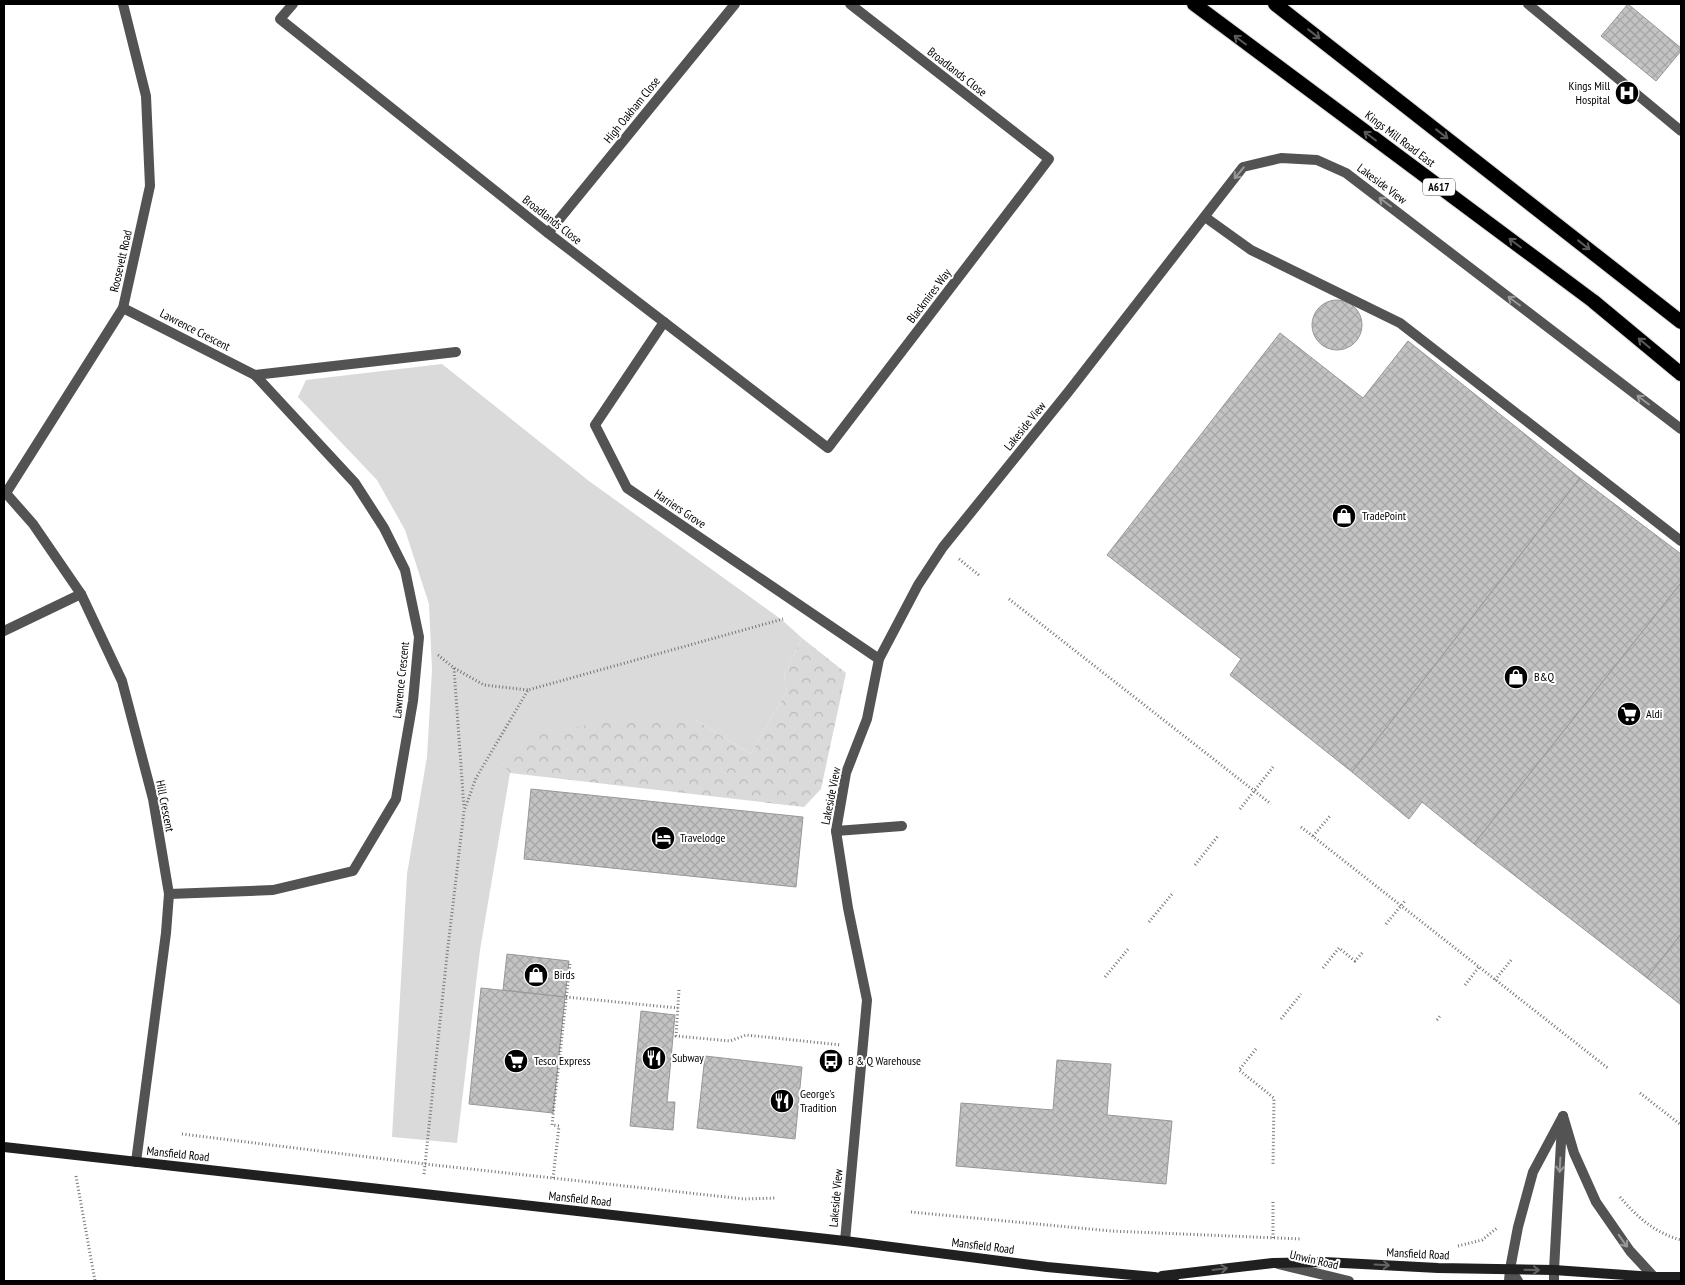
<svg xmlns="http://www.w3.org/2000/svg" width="1685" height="1285" font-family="'PT Sans Narrow',sans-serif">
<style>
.green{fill:#dadada}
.forest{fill:url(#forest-crowns)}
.building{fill:url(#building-cross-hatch);stroke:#979797}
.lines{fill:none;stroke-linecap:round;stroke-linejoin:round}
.trunk-casing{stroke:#dbdbdb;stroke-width:16}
.path{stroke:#757575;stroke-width:3;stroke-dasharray:1 2.5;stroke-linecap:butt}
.service{stroke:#535353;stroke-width:10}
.minor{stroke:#535353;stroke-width:10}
.secondary{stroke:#202020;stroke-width:10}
.trunk{stroke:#000;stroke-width:14}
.oneway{stroke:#595959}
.oneway2{stroke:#989898}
.oneway3{stroke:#636363}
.labels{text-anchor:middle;stroke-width:4;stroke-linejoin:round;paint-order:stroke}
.shield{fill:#fff;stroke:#4c4c4c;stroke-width:1}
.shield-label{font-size:11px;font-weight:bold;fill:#000}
.street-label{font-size:12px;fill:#000;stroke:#fff}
.poi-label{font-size:12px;fill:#000;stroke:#fff;text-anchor:start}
</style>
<defs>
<pattern id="forest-crowns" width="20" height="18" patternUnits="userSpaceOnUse" patternTransform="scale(1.25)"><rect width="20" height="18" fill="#dadada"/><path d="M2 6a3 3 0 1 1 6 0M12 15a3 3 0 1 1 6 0" fill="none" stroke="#b9b9b9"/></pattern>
<pattern id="building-cross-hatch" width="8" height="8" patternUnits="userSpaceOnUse" patternTransform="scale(1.25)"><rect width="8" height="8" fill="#c3c3c3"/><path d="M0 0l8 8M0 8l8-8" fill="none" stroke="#a6a6a6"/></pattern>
</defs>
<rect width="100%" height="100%" fill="#fff"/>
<polygon class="green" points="442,364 589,481 782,620 802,638 784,675 787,691 751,754 696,720 503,764 510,773 480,950 457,1143 392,1137 407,874 427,757 432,670 429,604 405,530 377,480 298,397 306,380"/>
<polygon class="forest" points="802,638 846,673 821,789 804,807 510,773 503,765 526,736 622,719 696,720 751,754 787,691 784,675"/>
<g class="building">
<polygon points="1628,4 1681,48 1681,51 1656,81 1601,36"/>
<circle cx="1337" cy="325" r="25"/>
<polygon points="1280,333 1363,398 1408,341 1580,478 1352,772 1230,675 1241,659 1107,555"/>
<polygon points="1580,478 1681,554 1681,583 1474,844 1422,802 1409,819 1352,772"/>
<polygon points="1681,583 1681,934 1647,978 1474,844"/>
<polygon points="531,789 803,817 796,887 524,859"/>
<polygon points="1681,934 1681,1005 1647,978"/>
<polygon points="507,954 569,961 565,997 503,990"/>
<polygon points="481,988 565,997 553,1113 469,1104"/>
<polygon points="641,1011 675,1015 667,1102 675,1102 673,1130 630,1126"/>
<polygon points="705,1056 802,1067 795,1139 697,1128"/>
<polygon points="1057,1060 1111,1064 1107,1115 1172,1121 1166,1184 956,1166 961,1103 1053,1110"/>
</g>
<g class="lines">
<g class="trunk-casing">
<g id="trunk">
<polyline points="1194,4 1593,301 1681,374"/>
<polyline points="1275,4 1681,322"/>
</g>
</g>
<g class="path">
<polyline points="959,559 980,576"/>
<polyline points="1009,599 1271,804"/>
<polyline points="438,655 454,668 484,685 528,690"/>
<polyline points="454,668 464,808"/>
<polyline points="1240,809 1273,767"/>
<polyline points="1301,827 1609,1069"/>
<polyline points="1313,836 1330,816"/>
<polyline points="1195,865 1218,836"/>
<polyline points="1149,922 1172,894"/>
<polyline points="1386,924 1405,901"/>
<polyline points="1323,968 1339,948 1355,961 1363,952"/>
<polyline points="1105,977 1129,948"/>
<polyline points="1495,980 1512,959"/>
<polyline points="1465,985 1479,967"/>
<polyline points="679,990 676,1036 730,1041 746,1035 841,1045"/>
<polyline points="566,997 678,1008"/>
<polyline points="1281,1019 1301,994"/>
<polyline points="1437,1020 1440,1016"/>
<polyline points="1256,1049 1239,1070 1274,1098 1273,1164"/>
<polyline points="1640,1093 1681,1125"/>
<polyline points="182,1134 425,1164 744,1199 776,1198"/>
<polyline points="424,1174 447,955 464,811 476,778 528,690 783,619"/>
<polyline points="76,1176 95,1281"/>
<polyline points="553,1178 559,1126 552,1125 570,964"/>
<path d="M1620,1197C1637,1217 1655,1233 1681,1240"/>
<polyline points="911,1212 1111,1231 1302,1239"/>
<polyline points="1273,1238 1273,1201"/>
<polyline points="1458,1246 1482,1240 1497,1228"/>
</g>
<g class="service">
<polyline points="1528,4 1681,131"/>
<polyline points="1205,217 1251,250 1400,323 1681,541"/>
<polyline points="879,659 918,585 943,547 1069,391 1243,167 1281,158 1317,160 1346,173 1681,429"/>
<polyline points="836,831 902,826"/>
<polyline points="1563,1116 1574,1153 1596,1202 1630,1251 1654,1277"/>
<polyline points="1554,1270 1562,1124"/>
<polyline points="1518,1281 1510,1269 1518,1227 1533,1172 1563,1116"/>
</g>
<g class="minor">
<polyline points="293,4 280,19 548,233 828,448 1049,159 850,4"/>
<polyline points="548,233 735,4"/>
<polyline points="123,308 255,375 355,483 384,528 405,570 419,637 413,701 396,799 353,871 273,890 169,894"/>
<polyline points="664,322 595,425 627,488 879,659 867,719 846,773 836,831 848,908 867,1000 845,1241"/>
<polyline points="255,375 456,352"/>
<polyline points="4,491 33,524 81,594 122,681 153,799 169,894 166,933 136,1162"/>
<polyline points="6,493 123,308 150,186 146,96 123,4"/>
<polyline points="4,631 81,594"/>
<polyline points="1278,1264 1349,1281"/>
<polyline points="1554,1270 1554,1281"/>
<polyline points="1509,1281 1510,1269"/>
</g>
<g class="secondary">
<polyline points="4,1147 845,1241 1047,1267 1154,1277 1174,1281"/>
<polyline points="1162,1276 1273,1263 1324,1262 1438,1268 1554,1270 1654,1277 1681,1277"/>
</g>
<use href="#trunk" class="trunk"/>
</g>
<defs><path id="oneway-shaft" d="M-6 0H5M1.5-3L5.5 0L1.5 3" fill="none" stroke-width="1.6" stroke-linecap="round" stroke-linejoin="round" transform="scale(1.25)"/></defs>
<g class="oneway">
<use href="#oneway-shaft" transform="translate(1314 34) rotate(38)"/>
<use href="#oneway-shaft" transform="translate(1240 40) rotate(-143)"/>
<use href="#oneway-shaft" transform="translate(1442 134) rotate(38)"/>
<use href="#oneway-shaft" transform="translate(1370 136) rotate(-143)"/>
<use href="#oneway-shaft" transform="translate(1515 243) rotate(-143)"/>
<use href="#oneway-shaft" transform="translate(1584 245) rotate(38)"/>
<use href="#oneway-shaft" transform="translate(1644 343) rotate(-140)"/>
</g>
<g class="oneway2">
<use href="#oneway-shaft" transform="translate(1239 173) rotate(130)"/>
<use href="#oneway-shaft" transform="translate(1385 202) rotate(-143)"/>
<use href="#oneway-shaft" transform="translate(1514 301) rotate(-143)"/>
<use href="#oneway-shaft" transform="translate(1643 400) rotate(-143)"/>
<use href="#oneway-shaft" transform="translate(1560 1165) rotate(93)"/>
<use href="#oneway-shaft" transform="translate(1623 1241) rotate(55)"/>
</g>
<g class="oneway3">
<use href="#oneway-shaft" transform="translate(1382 1265) rotate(3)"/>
<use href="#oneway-shaft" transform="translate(1220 1269) rotate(-7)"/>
<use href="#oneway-shaft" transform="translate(1532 1270) rotate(1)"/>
</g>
<defs>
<g id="hospital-disc" transform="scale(1.25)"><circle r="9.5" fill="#000" stroke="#fff"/><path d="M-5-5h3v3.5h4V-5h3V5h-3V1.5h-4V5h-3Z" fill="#fff"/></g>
<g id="shop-disc" transform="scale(1.25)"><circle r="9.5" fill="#000" stroke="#fff"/><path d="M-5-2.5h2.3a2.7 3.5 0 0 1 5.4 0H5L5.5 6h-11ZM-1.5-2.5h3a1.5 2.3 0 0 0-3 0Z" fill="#fff"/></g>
<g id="supermarket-disc" transform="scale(1.25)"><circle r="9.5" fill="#000" stroke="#fff"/><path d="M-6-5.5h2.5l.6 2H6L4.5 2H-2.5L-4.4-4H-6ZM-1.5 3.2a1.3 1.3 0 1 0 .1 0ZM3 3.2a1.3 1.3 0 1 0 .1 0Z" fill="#fff"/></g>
<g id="hotel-disc" transform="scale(1.25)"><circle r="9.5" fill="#000" stroke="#fff"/><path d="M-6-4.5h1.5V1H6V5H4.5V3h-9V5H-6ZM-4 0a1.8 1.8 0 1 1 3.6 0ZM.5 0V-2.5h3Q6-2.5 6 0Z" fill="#fff"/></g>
<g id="restaurant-disc" transform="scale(1.25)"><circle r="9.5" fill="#000" stroke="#fff"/><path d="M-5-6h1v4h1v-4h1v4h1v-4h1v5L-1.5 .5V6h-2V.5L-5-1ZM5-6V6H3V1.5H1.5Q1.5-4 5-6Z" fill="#fff"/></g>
<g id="bus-disc" transform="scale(1.25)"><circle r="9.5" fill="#000" stroke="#fff"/><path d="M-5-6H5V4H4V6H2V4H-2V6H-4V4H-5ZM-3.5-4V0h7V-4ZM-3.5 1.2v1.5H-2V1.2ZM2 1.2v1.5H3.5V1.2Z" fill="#fff"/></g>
</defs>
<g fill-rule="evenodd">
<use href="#hospital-disc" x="1627" y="93"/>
<use href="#shop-disc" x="1344" y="516"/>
<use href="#shop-disc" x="1516" y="677"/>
<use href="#supermarket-disc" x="1629" y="714"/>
<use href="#hotel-disc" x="663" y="838"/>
<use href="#shop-disc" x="536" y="975"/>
<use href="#restaurant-disc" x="654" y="1058"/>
<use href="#supermarket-disc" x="516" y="1061"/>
<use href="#bus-disc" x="831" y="1061"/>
<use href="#restaurant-disc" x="782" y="1101"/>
</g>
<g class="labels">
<rect class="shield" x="1423" y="178.5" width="32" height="17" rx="4"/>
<g class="shield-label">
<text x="1439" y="191">A617</text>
</g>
<g class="street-label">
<text transform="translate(957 72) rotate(38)" y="4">Broadlands Close</text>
<text transform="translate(632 110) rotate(-51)" y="4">High Oakham Close</text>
<text transform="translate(1400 139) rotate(37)" y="4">Kings Mill Road East</text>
<text transform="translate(1382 184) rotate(37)" y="4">Lakeside View</text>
<text transform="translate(552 220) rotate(38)" y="4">Broadlands Close</text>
<text transform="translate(121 261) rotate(-77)" y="4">Roosevelt Road</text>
<text transform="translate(929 296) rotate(-53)" y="4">Blackmires Way</text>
<text transform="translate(195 330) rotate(27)" y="4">Lawrence Crescent</text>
<text transform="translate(1025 426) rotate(-51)" y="4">Lakeside View</text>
<text transform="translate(680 509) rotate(34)" y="4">Harriers Grove</text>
<text transform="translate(401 680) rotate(-84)" y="4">Lawrence Crescent</text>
<text transform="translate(831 796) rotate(-79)" y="4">Lakeside View</text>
<text transform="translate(165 806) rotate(79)" y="4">Hill Crescent</text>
<text transform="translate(178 1154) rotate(6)" y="4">Mansfield Road</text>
<text transform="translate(836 1198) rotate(-85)" y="4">Lakeside View</text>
<text transform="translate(580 1199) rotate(6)" y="4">Mansfield Road</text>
<text transform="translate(983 1246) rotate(7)" y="4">Mansfield Road</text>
<text transform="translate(1418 1254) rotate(3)" y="4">Mansfield Road</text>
<text transform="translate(1314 1260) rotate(13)" y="4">Unwin Road</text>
</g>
<g class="poi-label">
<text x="1610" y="90" text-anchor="end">Kings Mill<tspan x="1610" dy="14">Hospital</tspan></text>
<text x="1362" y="520">TradePoint</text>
<text x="1534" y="681">B&amp;Q</text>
<text x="1646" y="718">Aldi</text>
<text x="680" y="842">Travelodge</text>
<text x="554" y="979">Birds</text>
<text x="672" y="1062">Subway</text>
<text x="534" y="1065">Tesco Express</text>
<text x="848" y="1065">B &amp; Q Warehouse</text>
<text x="800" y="1098">George's<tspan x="800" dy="14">Tradition</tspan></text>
</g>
</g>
<rect width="1685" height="1285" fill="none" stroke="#000000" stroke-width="10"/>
</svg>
